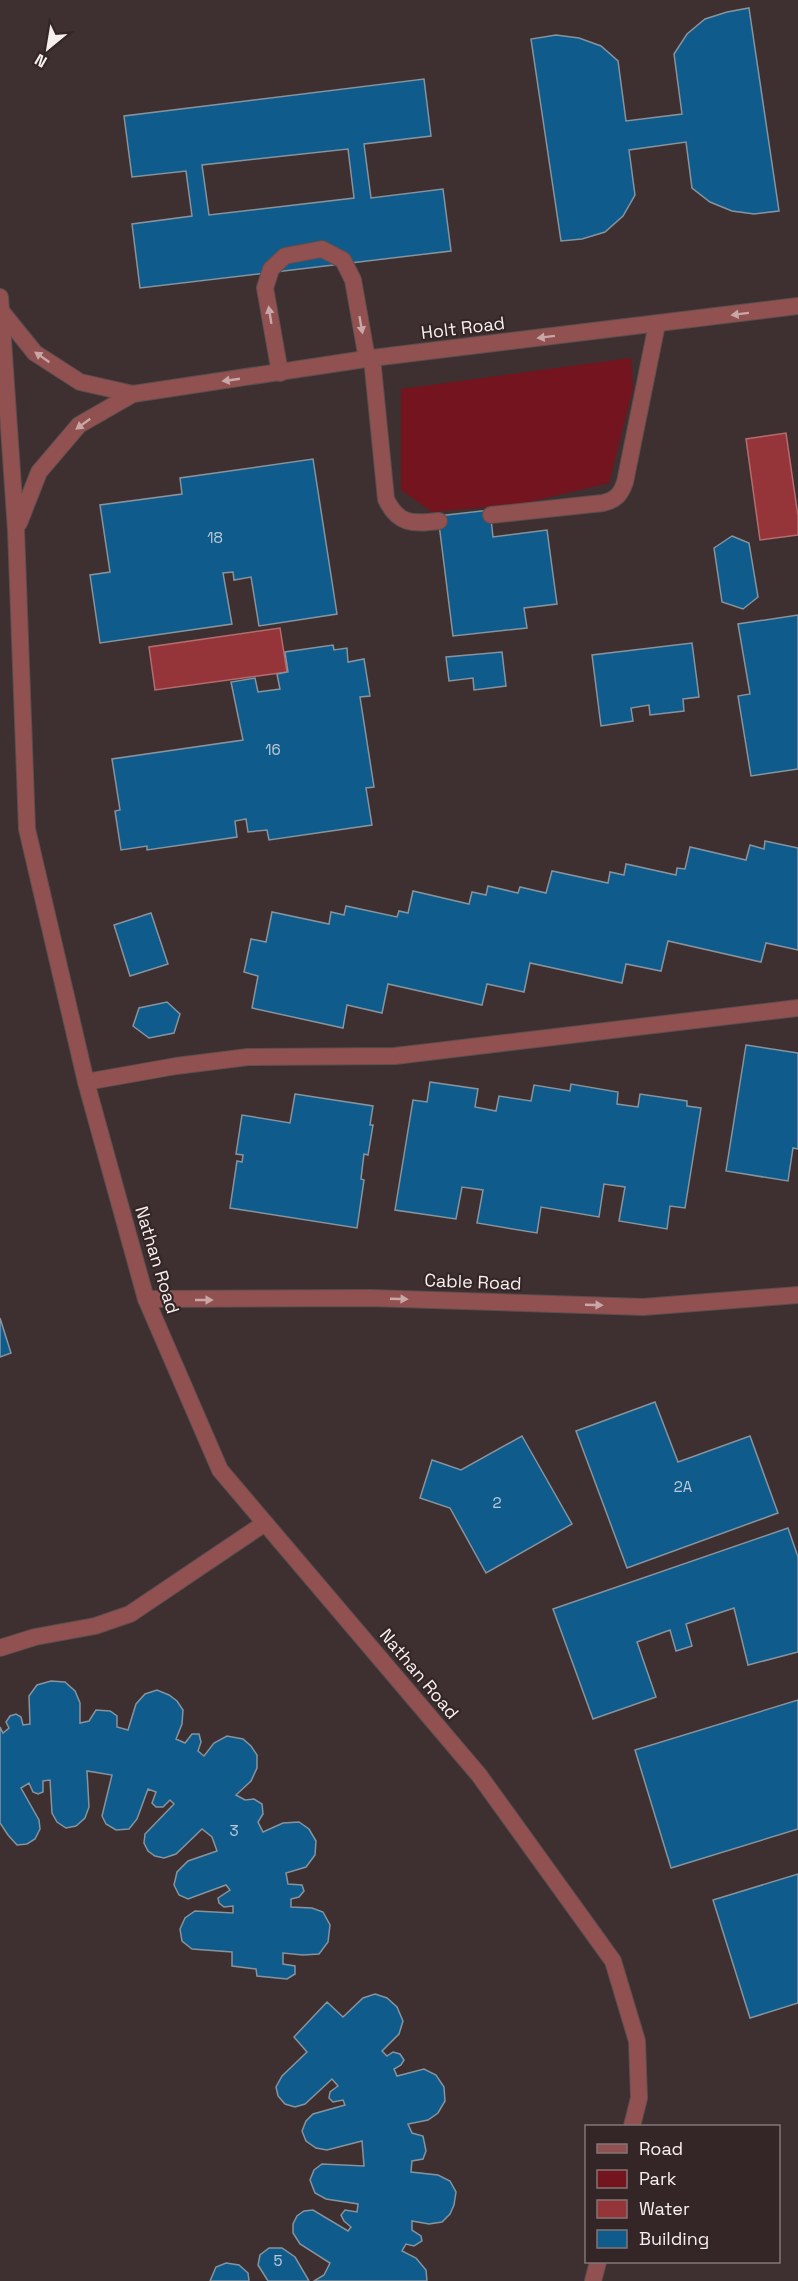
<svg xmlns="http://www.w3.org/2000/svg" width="798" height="2281" font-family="'Space Grotesk',sans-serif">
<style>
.green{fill:#74141f}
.water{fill:#963539;stroke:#b36c6f;stroke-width:1.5}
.building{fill:#0f5c8c;stroke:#87939d;stroke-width:1.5;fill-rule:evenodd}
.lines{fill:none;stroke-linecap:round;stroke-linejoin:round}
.service-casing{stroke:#5c4e4e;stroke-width:18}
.minor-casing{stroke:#5c4e4e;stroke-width:18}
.service{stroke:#915151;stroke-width:16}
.minor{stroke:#915151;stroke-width:16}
.oneway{fill:#c9a7a7}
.labels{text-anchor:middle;stroke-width:4.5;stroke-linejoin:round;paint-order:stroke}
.number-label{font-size:15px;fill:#bdcad6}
.street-label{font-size:18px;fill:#f7eeee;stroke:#342626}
</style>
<rect width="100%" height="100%" fill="#3e3030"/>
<polygon class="green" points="631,358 633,388 609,483 521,504 432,512 401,490 401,389"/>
<g class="water">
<polygon points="786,433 798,516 798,535 760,540 746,439"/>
<polygon points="280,628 287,672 155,690 149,647"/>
</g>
<g class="building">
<polygon points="749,8 779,211 754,214 732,211 710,202 692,188 686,142 629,150 635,195 623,216 605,232 582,239 561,241 531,39 556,35 579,38 601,46 618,61 626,121 682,114 674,54 687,34 705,19 727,12"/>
<path d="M424,79L431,136L364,144L371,198L443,189L451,251L140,288L132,224L192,216L186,171L132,177L124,116ZM348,149L354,198L209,215L202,165Z"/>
<polygon points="313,459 337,614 259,626 251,577 234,580 233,572 223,573 232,624 100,643 90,575 110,572 100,505 182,494 180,478"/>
<polygon points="490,510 493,537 547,530 557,604 524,608 527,628 453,636 438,516"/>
<polygon points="732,536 749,543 758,597 743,609 722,602 714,548"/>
<polygon points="798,615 798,769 751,776 738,696 750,694 738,624"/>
<polygon points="692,643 699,697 683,699 684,711 650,715 649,705 631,708 633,721 601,726 592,655"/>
<polygon points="333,645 334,650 347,648 348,662 364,659 370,696 360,697 374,787 366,788 372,825 269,840 267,830 248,832 246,819 235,821 237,837 147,850 147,846 121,850 115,811 120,810 112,759 243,740 231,682 255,678 258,692 280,689 277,674 288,672 285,652"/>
<polygon points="502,652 506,686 474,690 473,678 449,681 446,657"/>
<polygon points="765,841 798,848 798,950 766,943 761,962 668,941 661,971 626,964 622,983 530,963 524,992 487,984 482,1005 388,984 382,1013 347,1005 343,1028 252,1008 258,976 244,972 251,939 266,942 272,912 329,924 331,912 344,915 346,906 397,917 399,911 408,913 413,891 469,904 472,892 486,895 488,886 518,893 520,887 546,893 552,871 608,883 610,872 624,875 626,864 676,875 677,868 685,869 690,847 746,860 750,845 764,849"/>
<polygon points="151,913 168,964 130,976 114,925"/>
<polygon points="167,1002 180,1014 174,1033 149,1038 133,1026 139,1008"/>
<polygon points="746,1045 798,1053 798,1149 793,1148 788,1181 726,1171"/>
<polygon points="430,1082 478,1089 475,1107 496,1111 499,1096 531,1101 534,1085 570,1091 571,1084 618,1092 617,1104 638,1107 640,1094 687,1101 687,1106 701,1108 685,1208 670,1206 667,1229 619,1221 625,1187 604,1184 599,1217 541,1207 537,1233 477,1223 483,1190 462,1187 456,1219 395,1210 413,1100 427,1102"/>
<polygon points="295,1094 373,1106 370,1125 373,1125 368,1155 364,1154 361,1179 364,1180 357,1228 230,1208 237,1161 242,1162 243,1155 236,1154 242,1115 290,1123"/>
<polygon points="0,1318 11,1353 0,1357"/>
<polygon points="655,1402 678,1462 750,1436 778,1513 627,1568 576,1431"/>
<polygon points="522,1436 572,1524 486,1573 450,1508 420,1498 432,1460 461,1470"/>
<polygon points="788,1528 798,1557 798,1652 748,1665 734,1608 686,1624 692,1646 676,1651 670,1630 637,1642 656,1697 593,1719 553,1609"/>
<polygon points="51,1681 65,1682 75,1691 80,1703 80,1723 89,1721 96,1710 110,1711 117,1716 117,1727 128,1730 136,1704 145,1694 157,1690 169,1695 177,1701 183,1710 182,1724 176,1739 185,1743 192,1734 199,1734 201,1742 198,1751 204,1756 214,1743 227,1736 243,1739 251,1746 257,1755 257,1768 251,1781 236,1795 245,1800 254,1799 262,1804 263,1814 258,1822 263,1832 283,1823 299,1822 309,1829 316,1841 315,1855 306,1867 286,1873 288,1884 302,1885 304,1891 299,1897 291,1899 291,1907 312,1908 323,1912 330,1925 328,1942 319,1954 303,1955 283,1953 283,1964 295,1966 295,1974 287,1979 257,1976 256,1969 232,1966 232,1952 192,1949 182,1941 180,1929 185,1918 195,1911 233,1913 233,1906 224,1907 219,1903 218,1898 230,1890 226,1885 188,1899 179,1895 174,1885 177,1872 188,1861 217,1851 212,1837 202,1829 176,1854 164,1858 155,1856 148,1851 144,1843 145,1834 174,1804 170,1800 163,1807 156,1807 152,1803 156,1792 148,1789 137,1819 129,1829 116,1830 106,1824 102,1816 112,1775 87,1771 89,1807 85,1818 76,1826 66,1828 57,1822 52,1813 50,1780 43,1781 43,1792 38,1794 33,1792 29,1783 21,1788 39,1820 40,1829 35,1839 27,1844 17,1845 8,1835 0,1823 0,1727 3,1733 9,1728 6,1722 10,1716 16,1714 21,1717 23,1725 30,1724 29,1696 37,1685"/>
<polygon points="798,1700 798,1829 671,1868 635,1750"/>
<polygon points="798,1874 798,2003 750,2018 713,1900"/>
<polygon points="375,1994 387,1998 397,2007 403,2021 399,2034 382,2051 387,2056 393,2052 400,2054 404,2060 401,2065 394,2069 397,2076 424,2069 436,2075 444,2087 445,2101 438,2113 428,2120 408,2124 412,2133 423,2136 426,2151 423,2159 412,2161 411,2172 438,2175 450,2181 456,2192 454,2205 450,2214 442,2222 429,2224 412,2221 412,2230 421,2236 422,2241 414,2246 406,2244 402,2251 416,2258 426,2270 427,2281 314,2281 324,2275 330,2263 300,2244 293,2233 293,2224 297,2216 304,2211 313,2210 348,2231 351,2227 344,2221 341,2215 345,2210 357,2212 358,2204 326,2199 315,2193 310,2180 314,2170 322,2164 364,2166 362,2141 327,2150 316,2148 306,2141 302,2131 306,2121 313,2114 345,2105 343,2100 333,2102 329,2098 330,2092 338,2086 332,2079 305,2104 295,2107 285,2104 278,2096 276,2087 282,2076 307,2052 294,2037 327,2002 343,2017 363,1998"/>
<polygon points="269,2248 282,2248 295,2257 309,2281 268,2281 258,2265 260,2255"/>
<polygon points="226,2263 239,2265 248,2273 249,2281 210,2281 216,2267"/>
</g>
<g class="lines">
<g class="service-casing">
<g id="service">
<path d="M372,358L386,499C398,525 413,524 439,521"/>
<polyline points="280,373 265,288 271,269 285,256 322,249 343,260 353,280 367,359"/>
<path d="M491,515L603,503C616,500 621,494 625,482L657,324"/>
<polyline points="86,1082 176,1066 248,1057 395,1056 798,1008"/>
<polyline points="0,1648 35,1637 95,1626 130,1614 265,1523"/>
</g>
</g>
<g class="minor-casing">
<g id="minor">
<polyline points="0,297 16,530 27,829 86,1082 146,1299 220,1470 479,1775 613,1961 637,2041 639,2098 632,2126"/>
<polyline points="1,311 35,353 80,382 133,394"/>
<polyline points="19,523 39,472 79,425 133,394 372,358 798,306"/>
<polyline points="146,1299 370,1298 643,1307 798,1295"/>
<polyline points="593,2281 598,2262"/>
</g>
</g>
<use href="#service" class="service"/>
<use href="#minor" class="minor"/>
</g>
<defs><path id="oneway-solid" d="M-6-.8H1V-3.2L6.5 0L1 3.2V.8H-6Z" transform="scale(1.5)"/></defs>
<g class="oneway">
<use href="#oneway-solid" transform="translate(740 314) rotate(173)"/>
<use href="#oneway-solid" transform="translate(270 315) rotate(-99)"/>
<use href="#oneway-solid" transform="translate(361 325) rotate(80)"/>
<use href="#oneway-solid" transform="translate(546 337) rotate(173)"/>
<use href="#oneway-solid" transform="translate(42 357) rotate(-145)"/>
<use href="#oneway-solid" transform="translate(231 380) rotate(172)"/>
<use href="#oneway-solid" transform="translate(83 424) rotate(144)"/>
<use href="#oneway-solid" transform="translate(399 1299) rotate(2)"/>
<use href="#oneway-solid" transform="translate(204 1300)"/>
<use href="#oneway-solid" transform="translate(594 1305) rotate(2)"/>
</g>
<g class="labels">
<g class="number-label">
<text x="215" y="543">18</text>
<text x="273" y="755">16</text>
<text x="683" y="1492">2A</text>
<text x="497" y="1508">2</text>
<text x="234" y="1836">3</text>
<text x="278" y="2266">5</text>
</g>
<g class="street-label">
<text transform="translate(463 328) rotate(-7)" y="6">Holt Road</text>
<text transform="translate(157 1260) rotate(73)" y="6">Nathan Road</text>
<text transform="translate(473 1282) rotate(2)" y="6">Cable Road</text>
<text transform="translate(419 1674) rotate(50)" y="6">Nathan Road</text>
</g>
</g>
<rect x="585" y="2125" width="195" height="138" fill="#342626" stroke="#827676" stroke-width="1.5"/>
<rect x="597" y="2144" width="30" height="9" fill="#915151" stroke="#827676" stroke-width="1.5"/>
<text x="639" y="2155" font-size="18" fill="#f7eeee">Road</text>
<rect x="597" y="2170" width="30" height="18" fill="#74141f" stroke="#827676" stroke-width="1.5"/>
<text x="639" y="2185" font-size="18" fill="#f7eeee">Park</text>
<rect x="597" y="2200" width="30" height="18" fill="#963539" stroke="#827676" stroke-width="1.5"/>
<text x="639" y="2215" font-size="18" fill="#f7eeee">Water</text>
<rect x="597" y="2230" width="30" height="18" fill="#0f5c8c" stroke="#827676" stroke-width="1.5"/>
<text x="639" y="2245" font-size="18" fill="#f7eeee">Building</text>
<g transform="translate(48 48) rotate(210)" stroke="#342626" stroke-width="4.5" paint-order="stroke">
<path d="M0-4.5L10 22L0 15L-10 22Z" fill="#f7eeee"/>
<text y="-9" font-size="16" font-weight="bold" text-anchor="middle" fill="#f7eeee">N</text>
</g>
</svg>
